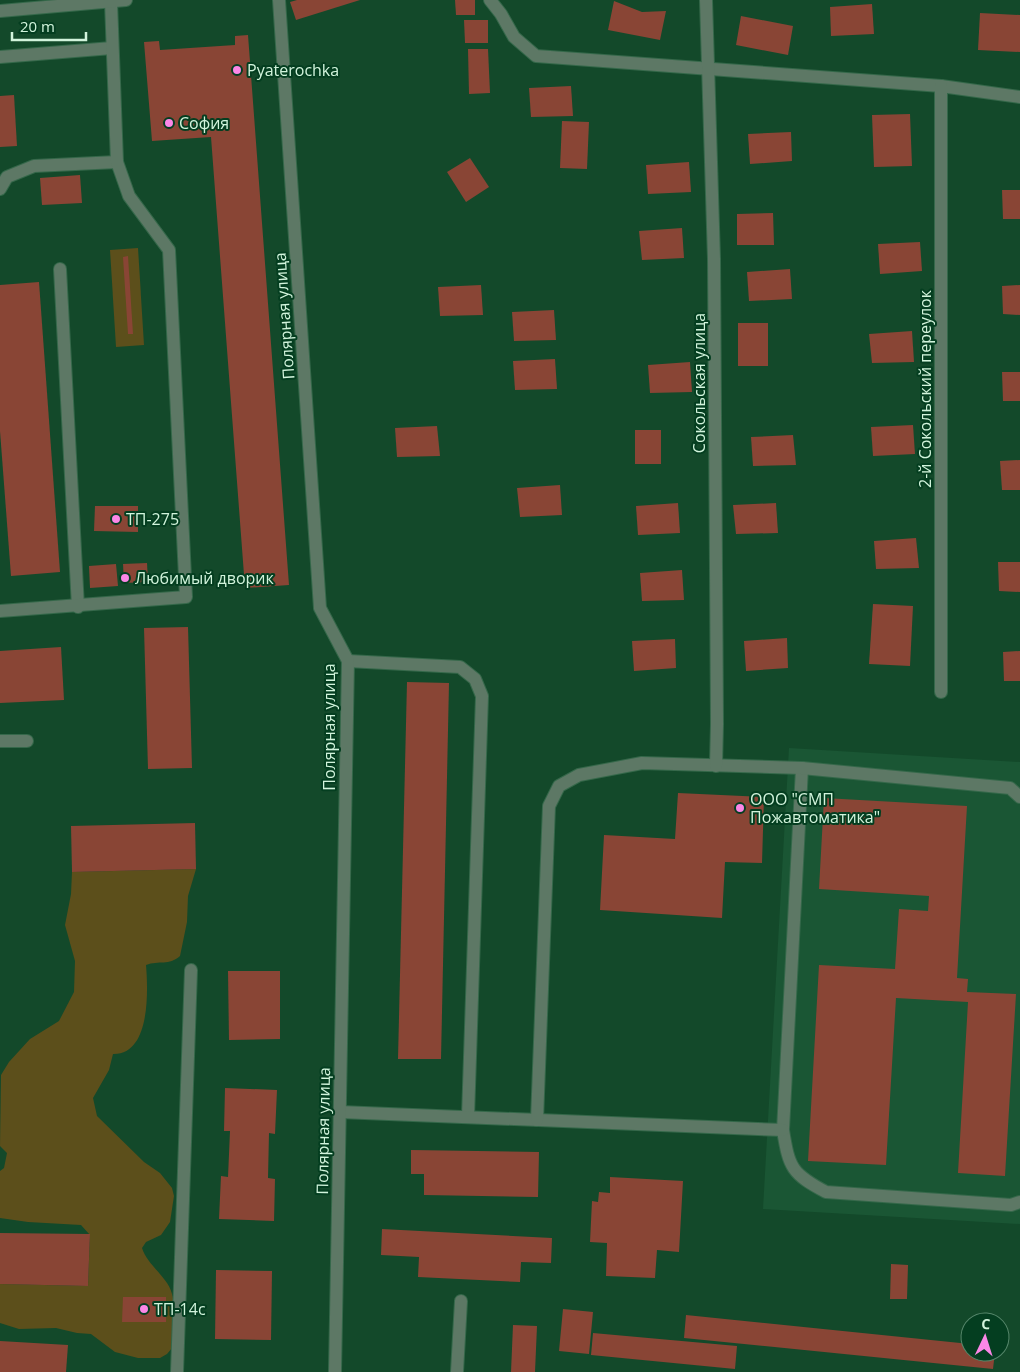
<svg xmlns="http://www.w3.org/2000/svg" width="1020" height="1372" font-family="'Open Sans',sans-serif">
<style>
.built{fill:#1a5634}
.green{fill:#5c4f1b}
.building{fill:#894535}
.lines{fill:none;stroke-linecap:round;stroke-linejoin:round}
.service-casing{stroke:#35684a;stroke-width:14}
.minor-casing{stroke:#35684a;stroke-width:14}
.service{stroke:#5d7865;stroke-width:12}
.minor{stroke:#5d7865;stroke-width:12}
.poi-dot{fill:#fb87e6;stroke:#043e20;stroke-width:2}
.labels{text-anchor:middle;stroke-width:4;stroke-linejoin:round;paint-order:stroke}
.poi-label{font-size:16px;fill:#d2f4dc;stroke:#043e20;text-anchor:start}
.street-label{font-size:16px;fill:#d2f4dc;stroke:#043e20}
</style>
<rect width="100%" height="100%" fill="#13492a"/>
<polygon class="built" points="789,748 1020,762 1020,1224 763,1209"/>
<g class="green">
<polygon points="138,248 144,345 116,347 110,250"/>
<path d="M196,869L188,896L187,922L180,956C169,966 159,960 146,965C148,989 151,1055 113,1054L109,1070L93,1098L97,1116L144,1162L160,1173L172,1188L174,1196L170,1222L161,1235L146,1242L142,1248C146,1261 159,1271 167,1283C179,1301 173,1327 172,1348L167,1354L160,1358H138L115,1352L91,1334L77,1333L56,1328L19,1329L0,1323V1284L88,1286L90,1235L81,1225L28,1222L0,1218V1171L4,1168L7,1153L0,1146L1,1075L9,1062L30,1039L59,1021L74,992L75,961L65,925L71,894L72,872Z"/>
</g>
<g class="building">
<polygon points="297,0 360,0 296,20 290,2"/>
<polygon points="455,0 475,0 475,15 456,15"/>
<polygon points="614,1 642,12 666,11 660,40 608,30"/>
<polygon points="872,4 874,34 831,36 830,7"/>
<polygon points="980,13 1020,15 1020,52 978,50"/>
<polygon points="741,16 793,26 788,55 736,45"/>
<polygon points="464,20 488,20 488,43 465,43"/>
<polygon points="248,35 289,585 245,588 211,137 152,141 144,42 159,41 160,50 235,45 235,36"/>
<polygon points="468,49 488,49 490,93 469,94"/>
<polygon points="571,86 573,116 531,117 529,88"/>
<polygon points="14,95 17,146 0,147 0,96"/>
<polygon points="910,114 912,166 874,167 872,115"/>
<polygon points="562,121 589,122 587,169 560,168"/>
<polygon points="791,132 792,161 750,164 748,134"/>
<polygon points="470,158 489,187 466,202 447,172"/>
<polygon points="689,162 691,192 648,194 646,165"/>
<polygon points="80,175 82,203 42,205 40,178"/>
<polygon points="1002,190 1020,190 1020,219 1003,219"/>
<polygon points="773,213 774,245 737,245 737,214"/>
<polygon points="682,228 684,258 642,260 639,231"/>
<polygon points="920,242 922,271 880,274 878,244"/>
<polygon points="128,256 133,334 128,334 123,257"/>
<polygon points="790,269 792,299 749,301 747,272"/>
<polygon points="39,282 60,572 11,576 0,431 0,285"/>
<polygon points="481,285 483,315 440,316 438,287"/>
<polygon points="1020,285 1020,315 1003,314 1002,286"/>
<polygon points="554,310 556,340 514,341 512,312"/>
<rect x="738" y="323" width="30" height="43"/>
<polygon points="912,331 914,362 872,363 869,334"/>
<polygon points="555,359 557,389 515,390 513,361"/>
<polygon points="690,362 692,392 650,393 648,365"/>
<polygon points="1002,372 1020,372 1020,401 1003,401"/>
<polygon points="913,425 915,454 873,456 871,427"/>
<polygon points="437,426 440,456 397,457 395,428"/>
<rect x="635" y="430" width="26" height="34"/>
<polygon points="793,435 796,465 753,466 751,437"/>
<polygon points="1020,460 1020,490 1002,490 1000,461"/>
<polygon points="560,485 562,515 520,517 517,488"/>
<polygon points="678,503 680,533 638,535 636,506"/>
<polygon points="776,503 778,533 736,534 733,505"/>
<polygon points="95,506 138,506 138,532 94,531"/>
<polygon points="916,538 919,568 876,569 874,541"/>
<polygon points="998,562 1020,562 1020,592 999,591"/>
<polygon points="147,563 148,582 124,583 123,564"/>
<polygon points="116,564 118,586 90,588 89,566"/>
<polygon points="682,570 684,600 642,601 640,573"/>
<polygon points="873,604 913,606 910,666 869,664"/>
<polygon points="188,627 192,768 148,769 144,628"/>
<polygon points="787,638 788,668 746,671 744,641"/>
<polygon points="675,639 676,668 634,671 632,641"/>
<polygon points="61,647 64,700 0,703 0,651"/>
<polygon points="1020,651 1020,681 1004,681 1003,652"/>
<polygon points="407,682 449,683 441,1059 398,1059"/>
<polygon points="678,793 764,797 762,863 725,862 722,918 600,910 604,835 675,839"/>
<polygon points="824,798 967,806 957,978 968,979 967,992 1016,994 1005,1176 958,1173 968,1002 896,998 886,1165 808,1161 819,965 895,969 899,909 928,911 929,896 819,889"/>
<polygon points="195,823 196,869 72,872 71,826"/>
<polygon points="228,971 280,971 280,1039 229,1040"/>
<polygon points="225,1088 277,1090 275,1134 269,1133 268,1178 275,1179 274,1221 219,1219 221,1176 228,1177 230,1131 224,1131"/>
<polygon points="411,1150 539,1152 538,1197 424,1195 424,1174 411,1174"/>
<polygon points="610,1177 683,1181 679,1252 657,1250 655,1278 606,1276 607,1243 590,1242 592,1201 598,1202 599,1192 610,1193"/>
<polygon points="382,1229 552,1238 551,1263 521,1262 520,1282 418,1277 419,1257 381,1255"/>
<polygon points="0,1233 90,1234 88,1286 0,1284"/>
<polygon points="891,1264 908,1265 907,1299 890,1299"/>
<polygon points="216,1270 272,1271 271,1340 215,1339"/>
<polygon points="123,1297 166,1297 166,1322 122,1322"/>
<polygon points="563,1309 593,1312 589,1354 559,1351"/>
<polygon points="686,1315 970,1344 970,1352 995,1352 993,1369 684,1338"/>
<polygon points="513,1325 537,1326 535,1372 511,1372"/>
<polygon points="593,1333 737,1346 735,1369 591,1355"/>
<polygon points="0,1341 68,1345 66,1372 0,1372"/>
</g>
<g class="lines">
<g class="service-casing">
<g id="service">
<polyline points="0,57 112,48"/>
<polyline points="0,189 7,177 34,166 117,162"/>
<polyline points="60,269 78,607"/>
<polyline points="0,611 186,597 169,250 129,196 117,162 111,2"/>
<polyline points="348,661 460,667 475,679 482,696 468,1117"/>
<polyline points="0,741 27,741"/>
<path d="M802,768L783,1130C789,1168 792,1174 826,1192L1011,1205L1020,1202"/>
<polyline points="340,1112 783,1130"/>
<polyline points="537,1120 549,806 559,786 579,775 642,763 802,768 1010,788 1020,797"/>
<polyline points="177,1372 191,970"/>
<polyline points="457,1372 461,1301"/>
</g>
</g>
<g class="minor-casing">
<g id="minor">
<polyline points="279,0 320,608 348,661 335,1372"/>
<polyline points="490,0 501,14 514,37 536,56 941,86 1020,97"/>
<polyline points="706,0 714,259 717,724 716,766"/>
<polyline points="0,11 126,0"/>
<polyline points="941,692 941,86"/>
</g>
</g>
<use href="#service" class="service"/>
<use href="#minor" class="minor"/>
</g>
<g class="poi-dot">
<circle cx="237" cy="70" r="5"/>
<circle cx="169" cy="123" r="5"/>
<circle cx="116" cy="519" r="5"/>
<circle cx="125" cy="578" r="5"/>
<circle cx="740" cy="808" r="5"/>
<circle cx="144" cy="1309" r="5"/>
</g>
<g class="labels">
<g class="poi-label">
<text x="247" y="76">Pyaterochka</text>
<text x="179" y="129">София</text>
<text x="126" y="525">ТП-275</text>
<text x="135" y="584">Любимый дворик</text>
<text x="750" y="805">ООО "СМП<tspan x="750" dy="18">Пожавтоматика"</tspan></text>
<text x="154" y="1315">ТП-14с</text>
</g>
<g class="street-label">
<text transform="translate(284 316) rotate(-94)" y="6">Полярная улица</text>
<text transform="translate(699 383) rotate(-90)" y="6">Сокольская улица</text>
<text transform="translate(925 389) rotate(-90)" y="6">2-й Сокольский переулок</text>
<text transform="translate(329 727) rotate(-90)" y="6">Полярная улица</text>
<text transform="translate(323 1131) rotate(-89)" y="6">Полярная улица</text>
</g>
</g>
<g transform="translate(985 1337) rotate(4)"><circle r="24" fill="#043e20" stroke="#56876b"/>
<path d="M0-4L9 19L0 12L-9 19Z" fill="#fb87e6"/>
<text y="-8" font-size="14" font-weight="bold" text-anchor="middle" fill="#d2f4dc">С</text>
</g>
<path d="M12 32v8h74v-8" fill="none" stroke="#d2f4dc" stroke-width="2.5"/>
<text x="20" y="32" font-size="15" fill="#d2f4dc" stroke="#043e20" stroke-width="4" paint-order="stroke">20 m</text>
</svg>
